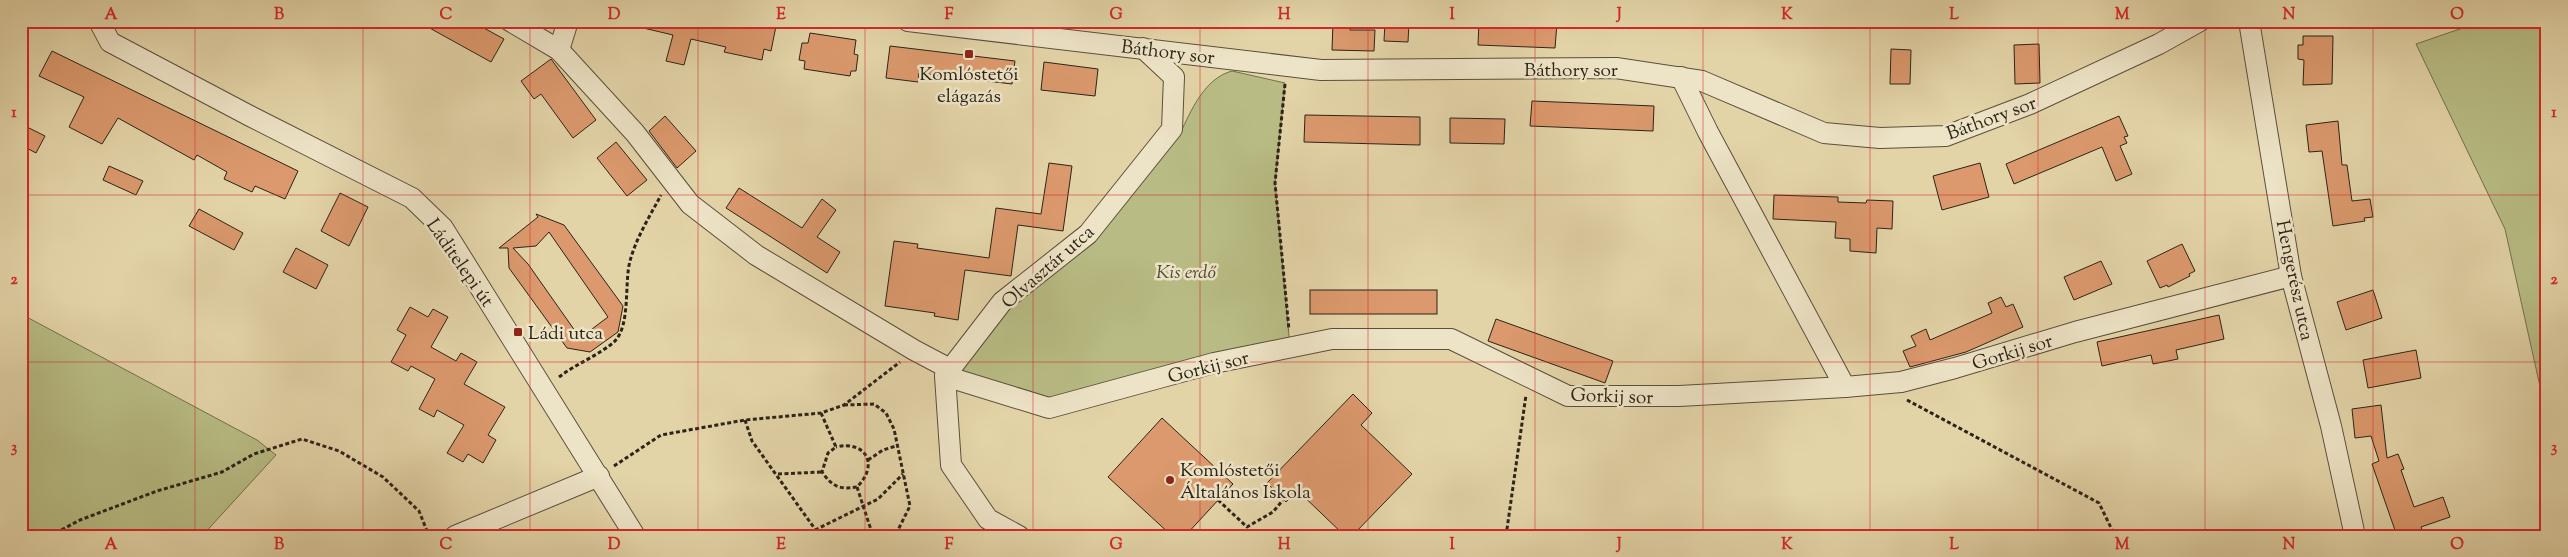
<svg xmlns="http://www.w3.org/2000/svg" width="2568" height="557" font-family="'Sorts Mill Goudy',serif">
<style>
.green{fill:#b8bc84;stroke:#72704e}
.building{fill:#db996d;stroke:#2c2318;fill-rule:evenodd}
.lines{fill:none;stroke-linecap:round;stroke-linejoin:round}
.minor-casing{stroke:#5a4f3c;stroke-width:22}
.path{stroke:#2c2318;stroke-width:3;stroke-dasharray:4 2.5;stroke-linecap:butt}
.minor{stroke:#ede3c6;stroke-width:20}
.grid{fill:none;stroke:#d62828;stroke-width:1;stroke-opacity:0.55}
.poi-dot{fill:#8f2418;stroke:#ede3c6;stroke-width:2}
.labels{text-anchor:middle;stroke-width:5;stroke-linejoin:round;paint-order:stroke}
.street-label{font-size:19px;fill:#2c2318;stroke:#ede3c6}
.poi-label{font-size:19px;fill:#2c2318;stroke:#ede3c6;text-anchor:start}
.park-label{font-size:19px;font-style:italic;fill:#4f4933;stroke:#ede3c6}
.neatline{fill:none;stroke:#d62828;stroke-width:2}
.grid-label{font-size:16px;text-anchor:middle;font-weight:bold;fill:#d62828}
</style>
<rect width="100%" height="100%" fill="#e3d4a8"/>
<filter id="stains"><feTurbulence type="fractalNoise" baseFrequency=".004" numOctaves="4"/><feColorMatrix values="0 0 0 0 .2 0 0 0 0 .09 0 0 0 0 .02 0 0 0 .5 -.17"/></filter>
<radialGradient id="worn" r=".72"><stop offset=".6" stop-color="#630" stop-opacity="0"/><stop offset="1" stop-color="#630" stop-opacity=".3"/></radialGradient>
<g class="green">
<polygon points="2483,21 2547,21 2547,418 2505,229 2416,44"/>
<path d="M1232,71L1285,83L1275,183L1290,347L1049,408L950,369L1180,134C1191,110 1205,78 1232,71Z"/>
<polygon points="21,314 257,440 276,455 202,536 21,536"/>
</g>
<g class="building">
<polygon points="417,21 471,21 504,39 491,62"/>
<polygon points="640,21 754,21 776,26 771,51 764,49 762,60 724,52 726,47 691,39 684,65 666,61 673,35 639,27"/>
<polygon points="1333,21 1351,21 1350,30 1375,30 1374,51 1332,50"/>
<polygon points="1479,21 1557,23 1555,48 1478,45"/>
<polygon points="1385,22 1409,23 1408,42 1384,41"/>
<polygon points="810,33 856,40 854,54 858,55 856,71 851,71 850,76 804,69 805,61 799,60 802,43 808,43"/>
<polygon points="2303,36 2333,36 2332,84 2303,85 2304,60 2298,59 2298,45 2303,45"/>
<polygon points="2039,44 2040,83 2015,84 2014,45"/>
<polygon points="890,46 1015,61 1012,84 919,73 918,82 886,78"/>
<polygon points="1891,49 1911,50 1910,84 1890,84"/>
<polygon points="52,51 298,171 285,199 255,186 252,192 224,179 227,172 197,155 194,160 118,118 102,144 69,127 84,97 39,76"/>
<polygon points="551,59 596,120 573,138 541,94 534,99 521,81"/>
<polygon points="1044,62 1098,69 1095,96 1041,90"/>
<polygon points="1532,101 1654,106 1653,131 1530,126"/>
<polygon points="1305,115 1420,117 1420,145 1304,142"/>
<polygon points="665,116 696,151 677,168 649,131"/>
<polygon points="2119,116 2128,136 2124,137 2127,143 2120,146 2132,174 2116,181 2102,147 2014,184 2006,164"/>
<polygon points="1450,118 1505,119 1504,144 1450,143"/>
<polygon points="2338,121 2342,165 2347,165 2352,201 2370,199 2373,217 2364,218 2365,221 2333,226 2322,151 2309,152 2306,125"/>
<polygon points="21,124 45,136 36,153 21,145"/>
<polygon points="616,142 647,180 627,196 597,158"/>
<polygon points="1049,163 1072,166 1063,231 1018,225 1011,276 965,270 958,320 934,316 935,313 885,306 894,241 918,244 917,248 989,258 996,208 1041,214"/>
<polygon points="1980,163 1989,197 1942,210 1933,176"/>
<polygon points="109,166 143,181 136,195 103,180"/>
<polygon points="739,188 802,228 822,199 836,210 817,237 840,252 827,273 726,208"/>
<polygon points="340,193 368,207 349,246 321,231"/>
<polygon points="1774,195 1838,197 1838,202 1866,203 1867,200 1893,201 1892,229 1877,228 1876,253 1850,251 1850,239 1835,238 1836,222 1773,219"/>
<polygon points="199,209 243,233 234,250 189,226"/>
<path d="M536,214L564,225L623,306L618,332L590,352L567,348L509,268L508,248H499L538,217ZM549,232L608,317L580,338L528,264L513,248L536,246Z"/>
<polygon points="2182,244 2195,271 2189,274 2190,276 2168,287 2167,285 2160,288 2147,261"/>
<polygon points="296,248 328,265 316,289 283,272"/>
<polygon points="2101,261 2112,284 2074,300 2064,277"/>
<rect x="1310" y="290" width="127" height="24"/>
<polygon points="2373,290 2382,318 2346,330 2337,302"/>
<polygon points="2001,297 2006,307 2013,304 2023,327 1966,352 1910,367 1903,351 1916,346 1911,336 1926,329 1930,340 1992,313 1988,303"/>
<polygon points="410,307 428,317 433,309 448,317 431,347 456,361 461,353 477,362 464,384 505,407 488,435 496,440 483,463 468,454 463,462 447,453 464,425 437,410 434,417 419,409 435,379 411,366 408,371 391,362 406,335 397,330"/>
<polygon points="2219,315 2224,339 2176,350 2178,359 2153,364 2151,355 2102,366 2097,342"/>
<polygon points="1496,319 1613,361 1605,383 1488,341"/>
<polygon points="2416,350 2421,378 2368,388 2363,360"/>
<polygon points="1353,394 1372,413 1361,425 1412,474 1352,536 1345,536 1297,490 1286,502 1267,483"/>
<polygon points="2381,405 2387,458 2398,454 2404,469 2401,470 2414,507 2443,497 2450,517 2421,527 2423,532 2412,536 2397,536 2372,464 2379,461 2371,436 2355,438 2352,409"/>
<polygon points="1162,418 1233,484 1185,536 1172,536 1108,477"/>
</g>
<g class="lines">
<g class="minor-casing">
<g id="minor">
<polyline points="99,21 110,42 250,116 412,198 443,228 635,536"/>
<polyline points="510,21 559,50 635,133 690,204 756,255 914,350 950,369"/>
<polyline points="908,21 1321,70 1616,68 1702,81 1824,133 1880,138 1946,136 2030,104 2159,44 2200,21"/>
<polyline points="2249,21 2291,276 2331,426 2355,536"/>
<polyline points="559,50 568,21"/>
<polyline points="1681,77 1708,132 1845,387"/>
<polyline points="945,376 1049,408 1214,363 1332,339 1451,339 1568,396 1679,396 1845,387 1901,382 1955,368 2075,332 2291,276"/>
<polyline points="455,536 599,476"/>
<polyline points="1019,536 988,519 951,465 945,376 1002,302 1088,234 1172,129 1174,77 1143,48"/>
</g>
</g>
<g class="path">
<polyline points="1285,84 1275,183 1289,330"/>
<path d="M559,377C576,364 599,355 614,342C631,326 624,283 630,261C636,238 650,216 661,195"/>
<polyline points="1907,400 2099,503 2115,536"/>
<polyline points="844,405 874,404 886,413 894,429 910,506 895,536"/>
<path d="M821,413L836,447L828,453L822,472C832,486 839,490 857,487C880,464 865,440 836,447"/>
<polyline points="745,420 752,441 820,536"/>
<polyline points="868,460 883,450 896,446"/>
<polyline points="614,466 661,435 745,420 821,413 844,405 900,362"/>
<polyline points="778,474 822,472"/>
<polyline points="857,487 873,536"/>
<polyline points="1218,500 1247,527 1273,512 1283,500"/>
<polyline points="815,530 878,499 903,474"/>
<polyline points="50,536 80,520 157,491 222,472 254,454 302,439 339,451 383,477 419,511 429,536"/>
<polyline points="1506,536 1526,395"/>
</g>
<use href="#minor" class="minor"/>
</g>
<path class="grid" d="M195,21V536M363,21V536M530,21V536M698,21V536M865,21V536M1033,21V536M1200,21V536M1368,21V536M1535,21V536M1703,21V536M1870,21V536M2038,21V536M2205,21V536M2373,21V536M21,195H2547M21,362H2547"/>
<g class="poi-dot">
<rect x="964" y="49" width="10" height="10" rx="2.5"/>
<rect x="513" y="327" width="10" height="10" rx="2.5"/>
<circle cx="1170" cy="480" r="5"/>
</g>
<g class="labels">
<g class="street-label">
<text transform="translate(1168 51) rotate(7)" y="7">Báthory sor</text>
<text x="1571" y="76">Báthory sor</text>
<text transform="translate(1991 117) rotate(-20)" y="7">Báthory sor</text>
<text transform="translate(461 262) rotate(55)" y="7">Láditelepi út</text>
<text transform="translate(1047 266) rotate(-41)" y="7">Olvasztár utca</text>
<text transform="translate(2296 280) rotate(78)" y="7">Hengerész utca</text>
<text transform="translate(2012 351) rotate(-17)" y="7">Gorkij sor</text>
<text transform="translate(1208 366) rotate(-14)" y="7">Gorkij sor</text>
<text transform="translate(1612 395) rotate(2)" y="7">Gorkij sor</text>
</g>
<g class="poi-label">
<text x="969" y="80" text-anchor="middle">Komlóstetői<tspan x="969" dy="22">elágazás</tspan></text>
<text x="528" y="339">Ládi utca</text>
<text x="1180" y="476">Komlóstetői<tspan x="1180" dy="22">Általános Iskola</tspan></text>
</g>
<g class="park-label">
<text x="1186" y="278">Kis erdő</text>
</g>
</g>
<rect width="2568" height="557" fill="none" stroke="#e3d4a8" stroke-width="55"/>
<rect x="28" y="28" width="2512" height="502" class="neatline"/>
<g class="grid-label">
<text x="111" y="19">A</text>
<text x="279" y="19">B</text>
<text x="446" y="19">C</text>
<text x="614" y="19">D</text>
<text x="781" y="19">E</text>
<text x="949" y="19">F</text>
<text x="1116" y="19">G</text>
<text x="1284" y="19">H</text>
<text x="1452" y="19">I</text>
<text x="1619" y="19">J</text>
<text x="1787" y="19">K</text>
<text x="1954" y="19">L</text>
<text x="2122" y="19">M</text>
<text x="2289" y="19">N</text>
<text x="2457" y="19">O</text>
<text x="14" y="117">1</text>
<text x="2554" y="117">1</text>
<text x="14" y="284">2</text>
<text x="2554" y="284">2</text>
<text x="14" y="452">3</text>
<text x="2554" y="452">3</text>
<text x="111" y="549">A</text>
<text x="279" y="549">B</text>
<text x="446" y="549">C</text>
<text x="614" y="549">D</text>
<text x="781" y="549">E</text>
<text x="949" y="549">F</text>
<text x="1116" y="549">G</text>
<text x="1284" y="549">H</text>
<text x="1452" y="549">I</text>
<text x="1619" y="549">J</text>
<text x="1787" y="549">K</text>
<text x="1954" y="549">L</text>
<text x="2122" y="549">M</text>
<text x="2289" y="549">N</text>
<text x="2457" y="549">O</text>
</g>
<rect width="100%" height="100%" filter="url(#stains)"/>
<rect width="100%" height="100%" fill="url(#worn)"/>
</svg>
